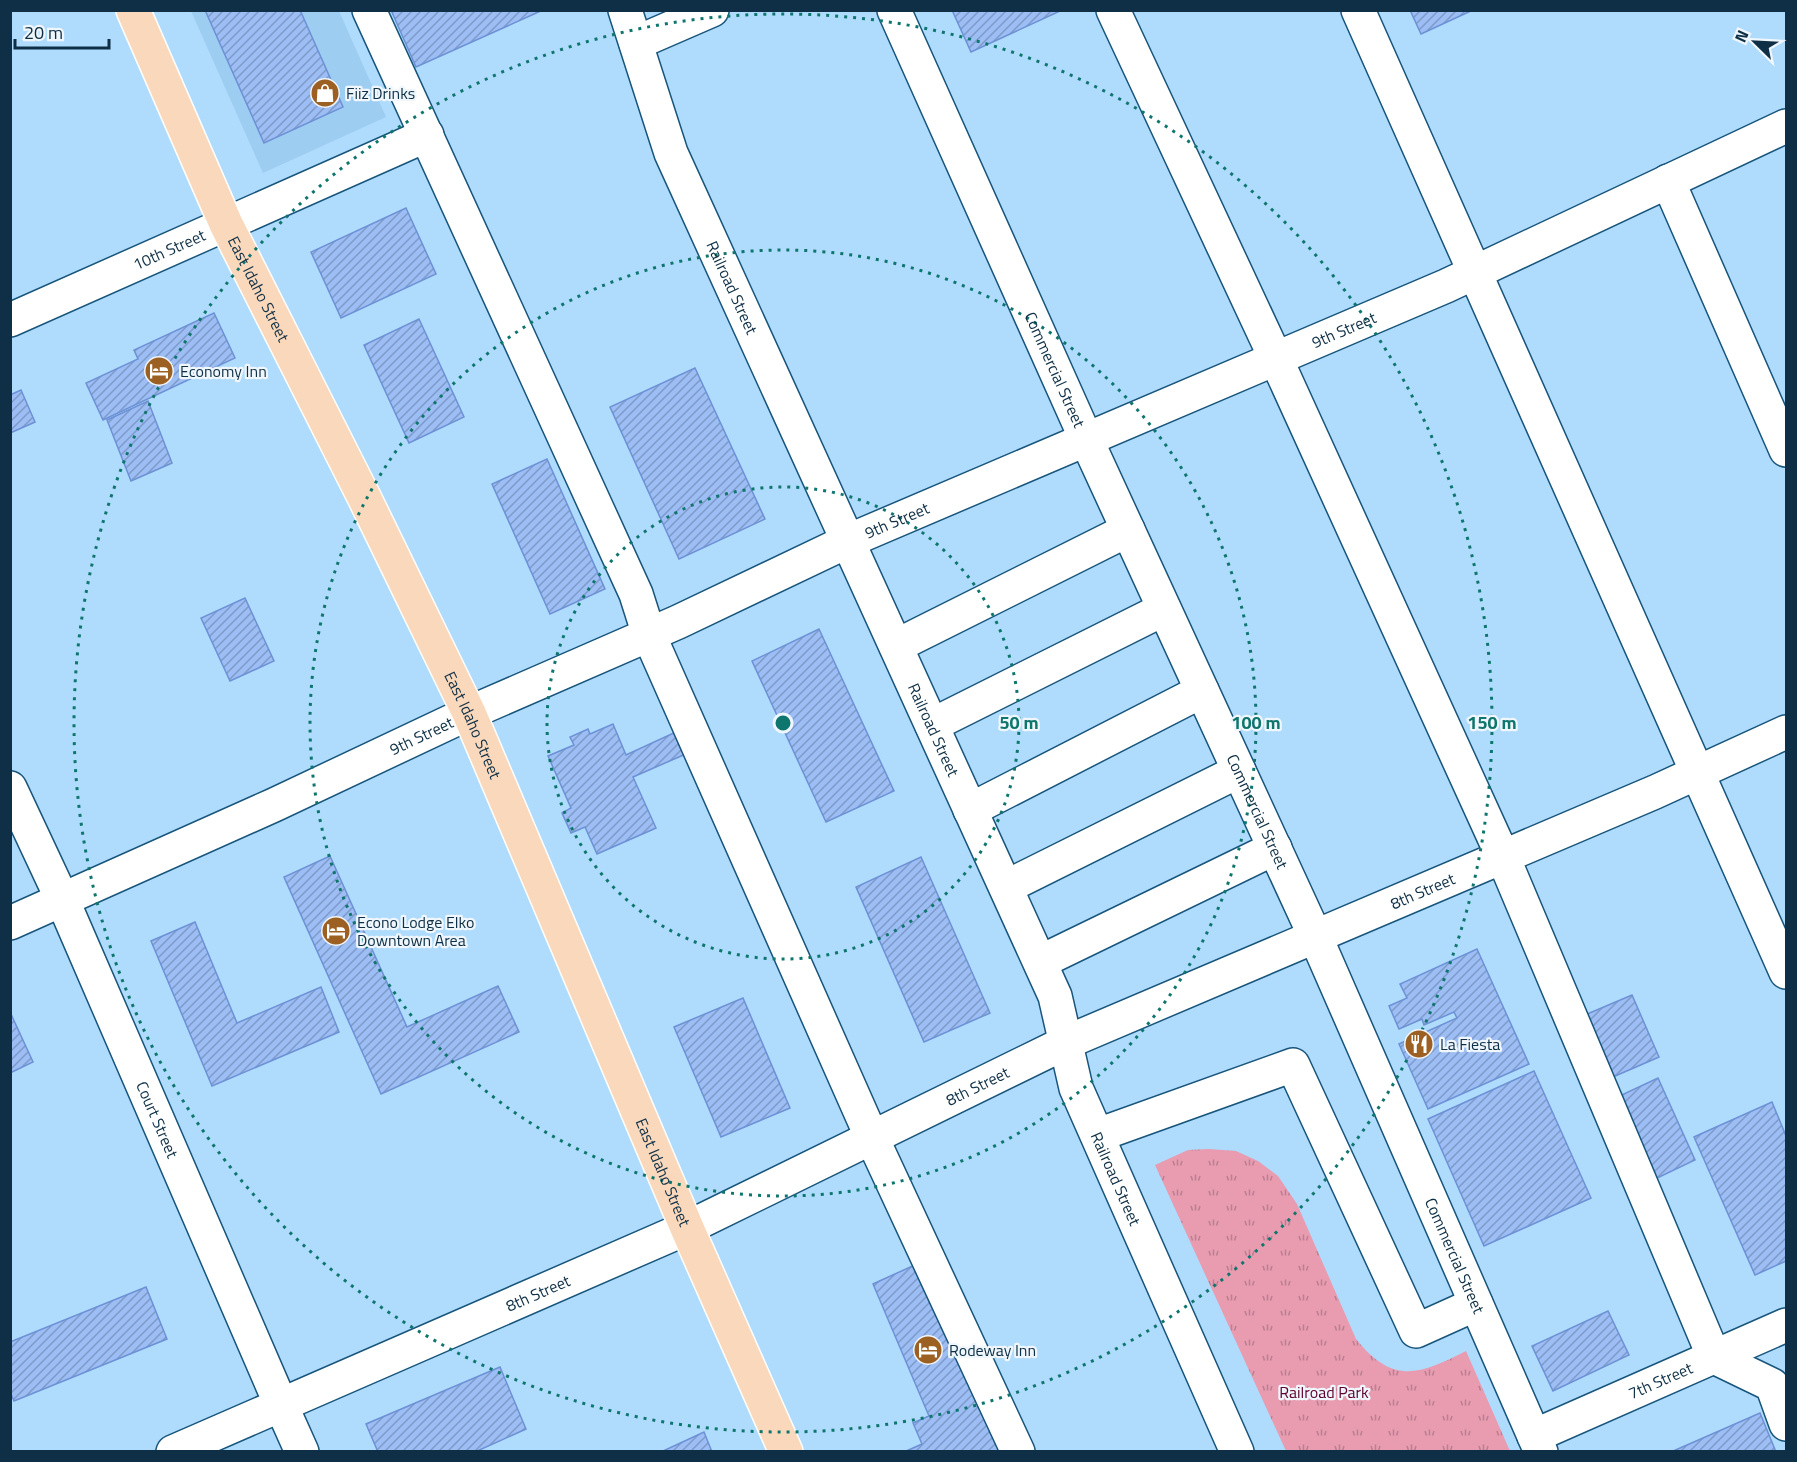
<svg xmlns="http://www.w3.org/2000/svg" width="1797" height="1462" font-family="'Titillium Web',sans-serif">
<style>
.built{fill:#9ecdf2}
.grass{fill:url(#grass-tufts)}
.building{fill:url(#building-hatch);stroke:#6c91d5;stroke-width:1.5}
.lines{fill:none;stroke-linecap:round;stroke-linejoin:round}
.minor-casing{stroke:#18557b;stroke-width:36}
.major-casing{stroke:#fff;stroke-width:36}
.minor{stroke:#fff;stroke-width:33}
.major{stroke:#fad8bb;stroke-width:33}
.ring{fill:none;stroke:#0f766e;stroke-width:3;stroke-dasharray:3 6}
.labels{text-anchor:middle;stroke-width:4.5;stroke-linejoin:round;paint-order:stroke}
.poi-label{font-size:16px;fill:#0e2f45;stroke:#eff6fc;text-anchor:start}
.street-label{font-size:16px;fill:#0e2f45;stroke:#eff6fc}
.park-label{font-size:16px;fill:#60012d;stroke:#eff6fc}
.centre{fill:#0f766e;stroke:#eff6fc;stroke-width:3}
.ring-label{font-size:18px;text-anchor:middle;font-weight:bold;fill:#0f766e;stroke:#eff6fc;stroke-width:4.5;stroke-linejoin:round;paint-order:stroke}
</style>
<defs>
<pattern id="grass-tufts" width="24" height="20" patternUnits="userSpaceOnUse" patternTransform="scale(1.5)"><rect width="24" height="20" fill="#e99bb0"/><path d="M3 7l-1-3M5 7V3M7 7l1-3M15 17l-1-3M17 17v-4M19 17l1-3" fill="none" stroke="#bb7f91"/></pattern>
<pattern id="building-hatch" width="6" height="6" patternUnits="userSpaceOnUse" patternTransform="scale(1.5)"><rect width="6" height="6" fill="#9dbdf5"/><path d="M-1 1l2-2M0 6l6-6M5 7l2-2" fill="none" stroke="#7e9ac8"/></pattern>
</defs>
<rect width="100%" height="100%" fill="#afdbfd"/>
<polygon class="built" points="191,11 339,11 386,117 263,173"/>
<path class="grass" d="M1209,1149L1236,1151L1258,1161L1278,1176L1297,1204L1356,1339C1393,1385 1419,1375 1466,1351L1510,1451H1286L1155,1165L1188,1150Z"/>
<g class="building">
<polygon points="205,10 300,10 343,107 264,143"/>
<polygon points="391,10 543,10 416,67"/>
<polygon points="952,10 1060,10 1060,11 971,52"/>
<polygon points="1410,10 1473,10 1421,34"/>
<polygon points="406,208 436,274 341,318 311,252"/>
<polygon points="214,313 235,358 103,420 86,383 138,359 134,350"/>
<polygon points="419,319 464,417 409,443 364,345"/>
<polygon points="695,368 765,519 679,559 610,407"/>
<polygon points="21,390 35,422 10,433 10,395"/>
<polygon points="148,401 172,463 131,481 107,420"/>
<polygon points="547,459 605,589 550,614 492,484"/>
<polygon points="245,598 274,661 230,681 201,618"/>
<polygon points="819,629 894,791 826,822 752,661"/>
<polygon points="613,724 626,755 678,731 688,753 633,777 656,828 597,854 585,827 571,833 562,813 571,808 548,756 574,745 570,737 588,729 590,734"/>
<polygon points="330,856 407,1027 498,986 519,1032 381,1094 284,877"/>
<polygon points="921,857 990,1013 924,1042 856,887"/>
<polygon points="195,922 237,1023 321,987 339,1032 212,1086 151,941"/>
<polygon points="1477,949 1529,1064 1428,1109 1399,1044 1457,1018 1454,1012 1424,1025 1422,1019 1399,1029 1389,1006 1407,998 1400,984"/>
<polygon points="1632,995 1659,1057 1606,1080 1578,1018"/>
<polygon points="743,998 790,1108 721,1137 674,1027"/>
<polygon points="10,1012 33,1062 10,1073"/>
<polygon points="1534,1071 1591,1198 1484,1246 1428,1119"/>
<polygon points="1658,1078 1695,1160 1651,1181 1613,1099"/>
<polygon points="1772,1102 1786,1136 1786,1261 1755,1275 1694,1137"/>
<polygon points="919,1263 999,1452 904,1452 922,1444 913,1423 929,1416 873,1284"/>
<polygon points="146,1287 167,1339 14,1401 10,1392 10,1342"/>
<polygon points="1608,1311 1629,1355 1553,1391 1532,1346"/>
<polygon points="500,1367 526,1429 475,1452 378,1452 366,1424"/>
<polygon points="1760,1413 1776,1452 1671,1452"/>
<polygon points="704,1432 712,1452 661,1452"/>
</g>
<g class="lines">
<g class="minor-casing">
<g id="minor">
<polyline points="369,10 636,594 649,635 872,1138 1018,1452"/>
<path id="s1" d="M625,10L671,153L1055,996L1076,1088L1237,1452"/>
<path id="s2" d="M894,10L1087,441L1316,938L1541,1452"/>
<polyline points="1113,10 1276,359 1503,857 1714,1357 1772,1385 1786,1424"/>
<polyline points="1358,10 1786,972"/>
<polyline points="636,43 712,10"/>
<polyline points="1668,181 1786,450"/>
<path id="s3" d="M10,320L427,135"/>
<polyline points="896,646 1128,530"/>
<polyline points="932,725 1164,609"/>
<path id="s4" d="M10,788L62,899L281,1405L302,1452"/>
<polyline points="970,810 1202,691"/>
<polyline points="1006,887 1239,771"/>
<path id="s5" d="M10,923L274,805L469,713L678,622L848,541L1446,286L1786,126"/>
<polyline points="1040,962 1275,848"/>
<polyline points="1098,1135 1293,1065 1416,1331 1476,1304"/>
<path id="s6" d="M1534,1436L1786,1325"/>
<path id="s7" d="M173,1452L687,1228L1067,1042L1655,792L1786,732"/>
</g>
</g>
<g class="major-casing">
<g id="major">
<path id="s8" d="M133,10L226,224L364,497L469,713L687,1228L786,1452"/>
</g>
</g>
<use href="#minor" class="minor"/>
<use href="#major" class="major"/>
</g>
<g class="ring">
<circle cx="783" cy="723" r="236"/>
<circle cx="783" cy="723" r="473"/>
<circle cx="783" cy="723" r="709"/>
</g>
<defs>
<g id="shop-disc" transform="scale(1.5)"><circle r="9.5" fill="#9c6023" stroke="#eff6fc"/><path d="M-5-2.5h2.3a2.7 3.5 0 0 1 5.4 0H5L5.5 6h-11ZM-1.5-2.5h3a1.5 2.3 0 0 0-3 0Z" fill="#fff"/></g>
<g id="hotel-disc" transform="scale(1.5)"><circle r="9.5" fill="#9c6023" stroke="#eff6fc"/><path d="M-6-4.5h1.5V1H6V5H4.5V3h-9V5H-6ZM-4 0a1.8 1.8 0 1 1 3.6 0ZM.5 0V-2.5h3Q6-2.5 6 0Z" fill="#fff"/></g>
<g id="restaurant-disc" transform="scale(1.5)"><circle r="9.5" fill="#9c6023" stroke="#eff6fc"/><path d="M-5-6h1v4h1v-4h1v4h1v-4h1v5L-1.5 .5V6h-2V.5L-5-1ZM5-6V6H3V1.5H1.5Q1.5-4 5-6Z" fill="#fff"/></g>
</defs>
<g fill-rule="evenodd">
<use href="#shop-disc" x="325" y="93"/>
<use href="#hotel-disc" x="159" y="371"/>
<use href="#hotel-disc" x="336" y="931"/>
<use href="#restaurant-disc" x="1419" y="1044"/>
<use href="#hotel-disc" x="928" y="1350"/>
</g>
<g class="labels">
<g class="poi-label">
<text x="346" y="99">Fiiz Drinks</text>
<text x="180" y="377">Economy Inn</text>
<text x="357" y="928">Econo Lodge Elko<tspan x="357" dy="18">Downtown Area</tspan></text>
<text x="1440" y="1050">La Fiesta</text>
<text x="949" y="1356">Rodeway Inn</text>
</g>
<g class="street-label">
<text dy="6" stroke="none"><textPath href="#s3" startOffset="174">10th Street</textPath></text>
<text dy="6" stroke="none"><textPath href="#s1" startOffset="298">Railroad Street</textPath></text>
<text dy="6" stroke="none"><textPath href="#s8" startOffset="306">East Idaho Street</textPath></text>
<text dy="6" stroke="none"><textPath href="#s5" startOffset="1460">9th Street</textPath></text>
<text dy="6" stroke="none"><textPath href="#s2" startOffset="394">Commercial Street</textPath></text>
<text dy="6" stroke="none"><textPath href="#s5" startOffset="974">9th Street</textPath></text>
<text dy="6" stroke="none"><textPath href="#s8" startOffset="792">East Idaho Street</textPath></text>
<text dy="6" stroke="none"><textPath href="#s1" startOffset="784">Railroad Street</textPath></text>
<text dy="6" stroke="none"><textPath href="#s5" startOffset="452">9th Street</textPath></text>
<text dy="6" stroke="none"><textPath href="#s2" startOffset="880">Commercial Street</textPath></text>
<text dy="6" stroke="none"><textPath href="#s7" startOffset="1370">8th Street</textPath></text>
<text dy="6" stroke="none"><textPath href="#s7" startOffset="884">8th Street</textPath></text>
<text dy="6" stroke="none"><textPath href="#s4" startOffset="363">Court Street</textPath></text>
<text dy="6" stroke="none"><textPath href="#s8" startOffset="1278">East Idaho Street</textPath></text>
<text dy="6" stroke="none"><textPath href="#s1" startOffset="1270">Railroad Street</textPath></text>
<text dy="6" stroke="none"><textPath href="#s2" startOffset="1366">Commercial Street</textPath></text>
<text dy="6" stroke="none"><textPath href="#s7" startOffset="398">8th Street</textPath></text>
<text dy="6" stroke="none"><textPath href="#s6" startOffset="138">7th Street</textPath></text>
</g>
<g class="park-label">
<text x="1324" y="1398">Railroad Park</text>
</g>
</g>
<circle cx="783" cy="723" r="9" class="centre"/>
<g class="ring-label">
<text x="1019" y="729">50 m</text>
<text x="1256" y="729">100 m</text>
<text x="1492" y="729">150 m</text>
</g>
<rect width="1797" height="1462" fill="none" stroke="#0e2f45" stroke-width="24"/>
<g transform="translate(1755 42) rotate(294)" stroke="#eff6fc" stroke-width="4.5" paint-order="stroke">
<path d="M0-4.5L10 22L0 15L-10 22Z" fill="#0e2f45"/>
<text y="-9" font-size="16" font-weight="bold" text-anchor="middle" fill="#0e2f45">N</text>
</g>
<path d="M15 39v9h94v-9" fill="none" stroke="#0e2f45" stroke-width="3"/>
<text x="24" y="39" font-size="18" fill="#0e2f45" stroke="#eff6fc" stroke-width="4.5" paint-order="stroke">20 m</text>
</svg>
